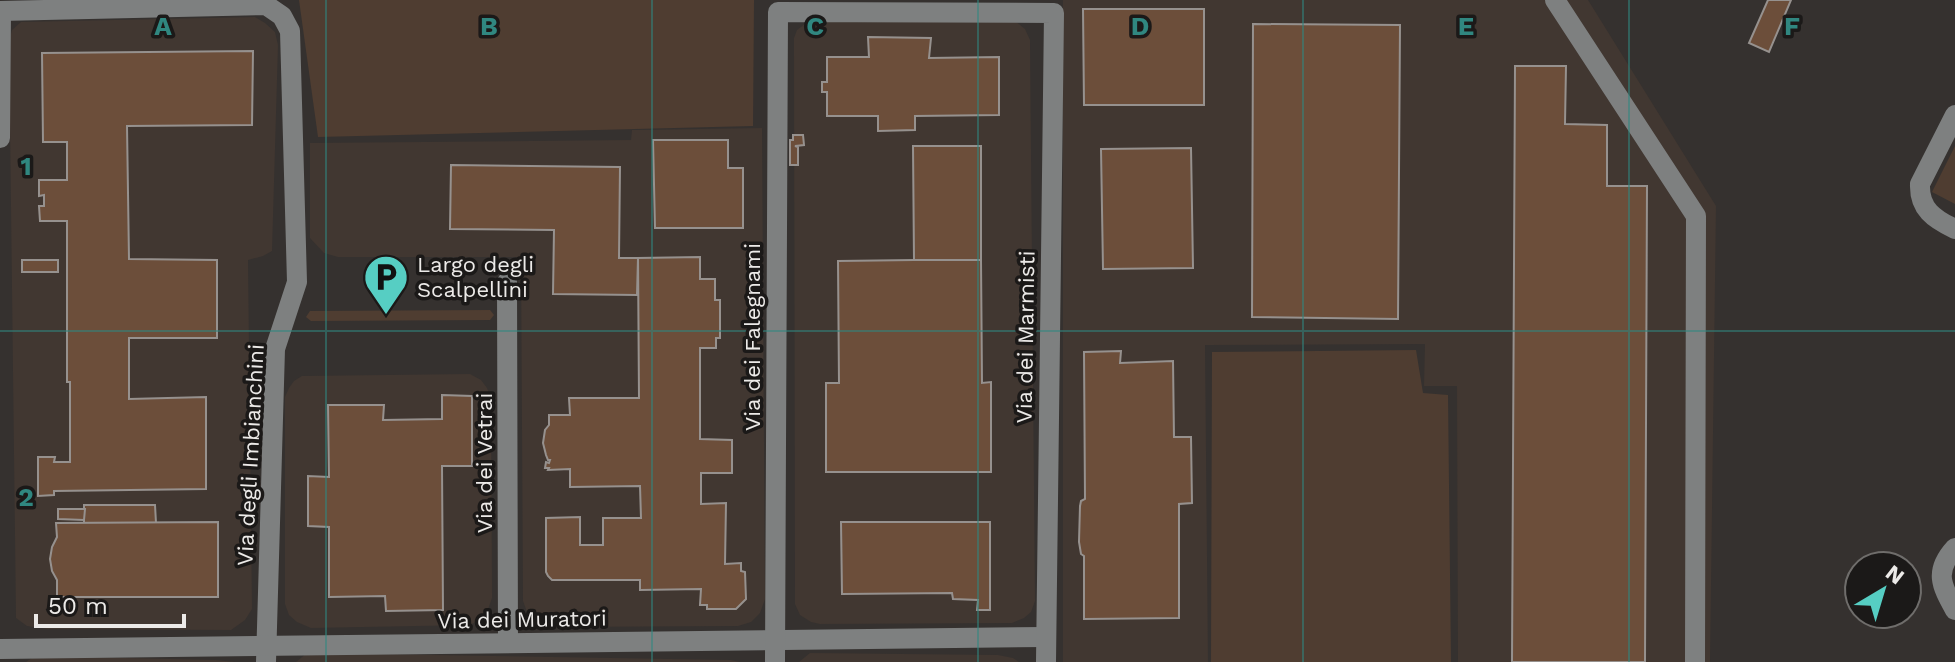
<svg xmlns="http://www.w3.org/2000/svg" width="1955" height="662" font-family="'Work Sans',sans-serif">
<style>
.built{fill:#413731}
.green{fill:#4f3d31}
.building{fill:#6c4e3a;stroke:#96918e;stroke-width:2}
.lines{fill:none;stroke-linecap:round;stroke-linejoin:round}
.minor{stroke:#7e8080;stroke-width:20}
.grid{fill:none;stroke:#308780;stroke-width:2;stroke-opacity:0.55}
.labels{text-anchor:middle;stroke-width:7;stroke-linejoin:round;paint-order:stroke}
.poi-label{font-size:22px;fill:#eceae8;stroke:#1b1918;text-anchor:start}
.street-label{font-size:22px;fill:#eceae8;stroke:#1b1918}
.grid-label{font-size:26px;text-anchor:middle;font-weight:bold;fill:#308780;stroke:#1b1918;stroke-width:7;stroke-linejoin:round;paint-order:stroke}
</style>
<rect width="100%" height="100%" fill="#35312f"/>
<g class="built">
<polygon points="1063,0 1588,0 1716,206 1710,662 1458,662 1457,386 1424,386 1425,344 1205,345 1208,662 1063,662"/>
<polygon points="255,17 265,23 275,32 278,45 272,251 263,256 248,260 252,609 245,620 231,630 48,629 27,626 16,618 9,41 12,30 21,22"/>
<polygon points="1014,20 1025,29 1030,40 1035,601 1031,612 1024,618 1012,623 820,624 811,622 800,615 795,604 794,38 797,30 809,21"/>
<polygon points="762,128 765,599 760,613 751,622 738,626 550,627 536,622 527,612 523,601 521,257 338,257 324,253 310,238 310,143 631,140 632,130"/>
<polygon points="470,374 481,380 487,388 491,398 492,598 486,615 479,621 469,625 311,628 297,622 289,615 285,604 285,397 289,388 294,381 302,376"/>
<polygon points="307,653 731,660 740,662 296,662"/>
<polygon points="810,653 998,655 1013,658 1019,662 799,662"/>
<polygon points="35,656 216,660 235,662 26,662"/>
</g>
<g class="green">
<polygon points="299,0 754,0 753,126 318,137"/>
<polygon points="1955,146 1955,204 1932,192"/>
<polygon points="490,310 494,315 490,320 311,321 306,317 310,311"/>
<polygon points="1416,350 1423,393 1448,395 1451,662 1211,662 1212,352"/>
</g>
<g class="building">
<polygon points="1768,0 1791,0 1769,52 1749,43"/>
<polygon points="1083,9 1204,9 1204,105 1084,105"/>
<polygon points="1253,24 1400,25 1398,319 1252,317"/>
<polygon points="868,37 931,38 929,58 999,57 999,115 915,116 915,130 878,131 878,116 827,116 827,92 822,92 822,82 827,82 827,57 869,57"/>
<polygon points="253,51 252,125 127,126 129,259 217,260 217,338 129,338 129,399 206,397 206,489 54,491 54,495 38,496 38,457 55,457 54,462 70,462 70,382 67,382 67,221 40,221 39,206 44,206 44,195 39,196 39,180 67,180 67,142 43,142 42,53"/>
<polygon points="1515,66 1566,66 1565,124 1607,125 1607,186 1647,186 1645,662 1512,662"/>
<polygon points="793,135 803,135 804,145 795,146 798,147 798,165 790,165 790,140 793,140"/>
<polygon points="653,140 728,140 728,168 743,168 743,228 655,228"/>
<polygon points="913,146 981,146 981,260 914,260"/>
<polygon points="1191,148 1193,268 1103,269 1101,149"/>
<polygon points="451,165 620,167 619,258 638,258 637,295 553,294 554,230 450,229"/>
<polygon points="700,257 700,279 715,279 715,300 720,300 720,338 716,338 716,348 700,348 700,439 732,440 732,473 701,473 701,504 726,503 725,564 741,563 741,571 745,572 746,599 736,609 707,609 707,605 700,605 701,589 640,590 640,580 552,580 548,576 546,572 546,518 580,517 580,545 603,545 603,518 641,518 640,486 570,487 570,469 548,470 549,468 545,468 546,462 549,463 550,460 548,460 546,455 543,443 545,430 549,425 549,415 570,415 569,398 639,398 638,258"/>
<rect x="22" y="260" width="36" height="12"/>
<polygon points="914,260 981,260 982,383 991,382 991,472 826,472 826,383 839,383 838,261"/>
<polygon points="1121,351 1120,363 1173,361 1174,437 1191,437 1192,503 1179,504 1179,618 1084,619 1084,556 1081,554 1079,542 1080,506 1081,501 1085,499 1084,352"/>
<polygon points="442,395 472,396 472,466 442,466 443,610 386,611 385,596 329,597 329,527 308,526 308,476 329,477 328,405 384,405 383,420 442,419"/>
<polygon points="84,505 155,505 156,523 84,523"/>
<polygon points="58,509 85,509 84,520 58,519"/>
<polygon points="218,522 218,597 57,597 57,580 52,571 50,559 52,547 57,537 56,523"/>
<polygon points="841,522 990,522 990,610 977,610 978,600 953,599 952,593 842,594"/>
</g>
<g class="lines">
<g class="minor">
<polyline points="1555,0 1696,216 1695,662"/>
<polyline points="0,11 266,5 282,16 290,31 297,282 275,349 266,662"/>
<path d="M1955,115L1920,184C1919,209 1934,219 1955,229"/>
<polyline points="0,138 1,11"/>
<polyline points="507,282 508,643"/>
<path d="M1955,548C1934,571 1941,585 1955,610"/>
<polyline points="0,649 1045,637"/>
<polyline points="775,662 778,12 1054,13 1046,662"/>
</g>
</g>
<path class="grid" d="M326,0V662M652,0V662M978,0V662M1303,0V662M1629,0V662M0,331H1955"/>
<defs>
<g id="parking-pin" transform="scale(2.3)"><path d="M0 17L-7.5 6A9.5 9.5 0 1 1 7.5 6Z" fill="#56cec3" stroke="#1b1918"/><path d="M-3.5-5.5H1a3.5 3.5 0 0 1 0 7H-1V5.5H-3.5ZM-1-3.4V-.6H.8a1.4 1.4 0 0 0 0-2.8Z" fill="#111"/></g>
</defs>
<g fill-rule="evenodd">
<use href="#parking-pin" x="386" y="277"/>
</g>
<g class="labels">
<g class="poi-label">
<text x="417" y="272">Largo degli<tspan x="417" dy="25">Scalpellini</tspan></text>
</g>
<g class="street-label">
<text transform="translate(752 337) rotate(-90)" y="8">Via dei Falegnami</text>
<text transform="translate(1025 337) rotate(-89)" y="8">Via dei Marmisti</text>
<text transform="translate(250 455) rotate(-87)" y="8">Via degli Imbianchini</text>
<text transform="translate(484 463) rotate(-90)" y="8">Via dei Vetrai</text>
<text transform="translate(522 619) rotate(-1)" y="8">Via dei Muratori</text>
</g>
</g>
<g class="grid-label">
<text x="163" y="35">A</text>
<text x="489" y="35">B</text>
<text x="815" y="35">C</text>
<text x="1140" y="35">D</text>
<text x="1466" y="35">E</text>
<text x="1792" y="35">F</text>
<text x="26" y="175">1</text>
<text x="26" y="506">2</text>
</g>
<g transform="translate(1883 590) rotate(38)"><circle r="38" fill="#1b1918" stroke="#6f6d6b" stroke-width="2"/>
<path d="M0-6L14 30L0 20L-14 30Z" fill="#56cec3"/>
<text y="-12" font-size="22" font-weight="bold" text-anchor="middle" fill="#eceae8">N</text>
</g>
<path d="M36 614v12h148v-12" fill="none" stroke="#eceae8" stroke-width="4"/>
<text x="48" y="614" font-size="24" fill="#eceae8" stroke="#1b1918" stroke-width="6" paint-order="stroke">50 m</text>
</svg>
